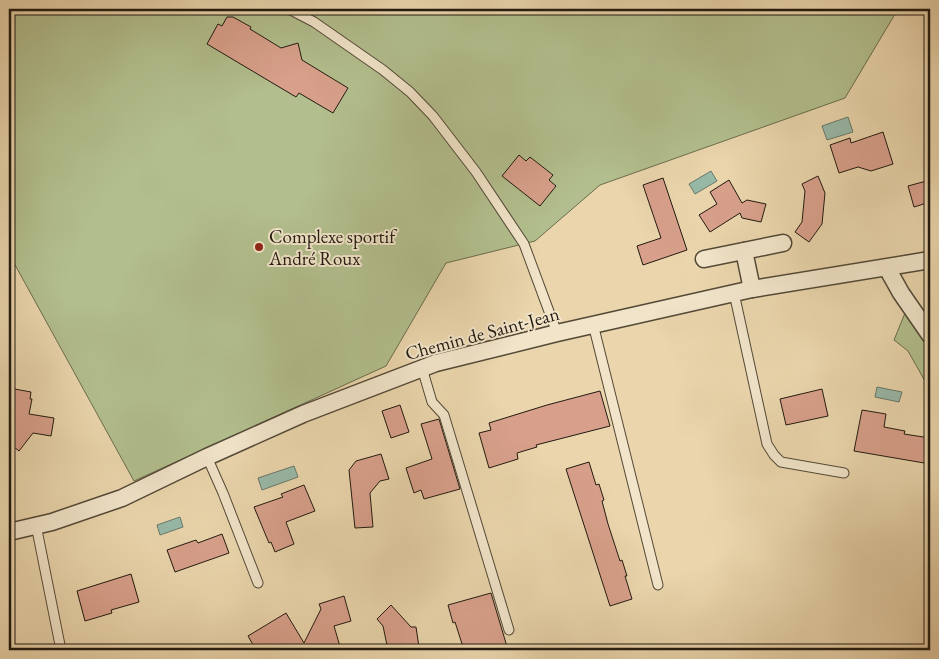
<svg xmlns="http://www.w3.org/2000/svg" width="939" height="659" font-family="'EB Garamond',serif">
<style>
.green{fill:#b2be8d;stroke:#6a6c4e}
.water{fill:#98b9a8;stroke:#68796b}
.building{fill:#d8a08b;stroke:#211a10}
.lines{fill:none;stroke-linecap:round;stroke-linejoin:round}
.lane-casing{stroke:#534937;stroke-width:11}
.street-casing{stroke:#534937;stroke-width:19}
.lane{stroke:#f1e4c9;stroke-width:9}
.street{stroke:#f1e4c9;stroke-width:16}
.poi-dot{fill:#8f2418;stroke:#f1e4c9;stroke-width:2}
.labels{text-anchor:middle;stroke-width:4;stroke-linejoin:round;paint-order:stroke}
.poi-label{font-size:19px;fill:#211a10;stroke:#f1e4c9;text-anchor:start}
.street-label{font-size:19px;fill:#211a10;stroke:#f1e4c9}
</style>
<rect width="100%" height="100%" fill="#ead5ac"/>
<filter id="stains"><feTurbulence type="fractalNoise" baseFrequency=".004" numOctaves="4"/><feColorMatrix values="0 0 0 0 .2 0 0 0 0 .09 0 0 0 0 .02 0 0 0 .5 -.17"/></filter>
<radialGradient id="worn" r=".72"><stop offset=".6" stop-color="#630" stop-opacity="0"/><stop offset="1" stop-color="#630" stop-opacity=".3"/></radialGradient>
<g class="green">
<polygon points="9,9 898,9 845,98 600,185 535,241 446,263 386,366 134,481 9,254"/>
<polygon points="905,313 930,350 930,390 908,351 894,340"/>
</g>
<g class="water">
<polygon points="848,117 853,132 827,140 822,126"/>
<polygon points="711,171 717,181 695,194 689,184"/>
<polygon points="877,387 902,392 899,402 875,397"/>
<polygon points="294,466 298,477 262,490 258,478"/>
<polygon points="180,517 183,527 160,535 157,525"/>
</g>
<g class="building">
<polygon points="227,17 233,17 251,27 250,29 281,48 298,43 302,60 348,88 333,113 299,93 296,97 207,44 218,24 222,26"/>
<polygon points="883,132 893,164 871,171 858,167 839,173 830,145 850,138 851,143"/>
<polygon points="519,155 526,161 530,157 553,175 549,180 556,186 540,206 502,176"/>
<polygon points="818,176 825,193 822,224 809,242 795,232 802,222 805,191 802,184"/>
<polygon points="663,178 687,250 643,265 637,246 661,238 643,185"/>
<polygon points="729,180 742,203 747,200 766,204 761,222 742,218 740,213 710,232 699,215 717,204 710,192"/>
<polygon points="930,180 930,202 914,207 908,186"/>
<polygon points="9,388 31,392 30,399 32,399 29,414 54,418 51,436 33,433 19,451 9,443"/>
<polygon points="822,389 828,416 786,425 780,399"/>
<polygon points="600,391 610,426 536,445 537,447 517,453 518,459 489,468 479,433 491,430 489,423 547,405"/>
<polygon points="400,405 409,432 391,438 382,411"/>
<polygon points="862,410 886,414 884,427 905,431 904,434 930,438 930,464 854,451"/>
<polygon points="439,419 460,489 424,499 421,490 414,493 406,468 432,459 421,424"/>
<polygon points="381,454 389,479 380,481 370,493 373,527 355,528 349,470 356,461"/>
<polygon points="589,462 596,485 599,484 604,500 602,501 608,524 620,561 622,560 627,576 625,576 632,599 610,606 566,469"/>
<polygon points="304,485 315,511 286,522 294,544 275,552 271,542 269,543 254,507 283,497 281,494"/>
<polygon points="222,534 229,553 175,572 167,550 196,540 198,543"/>
<polygon points="131,574 139,602 111,610 112,613 85,621 77,591"/>
<polygon points="491,593 508,650 464,650 455,622 453,623 448,605"/>
<polygon points="344,596 351,621 334,626 341,650 256,650 248,636 286,613 304,643 321,609 319,604"/>
<polygon points="391,605 411,627 416,627 419,647 402,650 388,650 383,626 377,619"/>
</g>
<g class="lines">
<g class="lane-casing">
<g id="lane">
<polyline points="289,9 314,22 383,70 410,92 433,116 476,172 524,244 557,333"/>
<polyline points="734,293 767,444 774,455 781,462 844,473"/>
<polyline points="593,324 658,585"/>
<polyline points="422,368 432,402 444,415 509,630"/>
<polyline points="207,457 223,493 258,583"/>
<polyline points="36,525 61,650"/>
</g>
</g>
<g class="street-casing">
<g id="street">
<polyline points="744,251 752,289"/>
<polyline points="704,259 783,243"/>
<polyline points="887,268 901,293 930,335"/>
<polyline points="9,532 52,522 122,498 207,457 303,414 436,363 557,333 752,289 930,260"/>
</g>
</g>
<use href="#lane" class="lane"/>
<use href="#street" class="street"/>
</g>
<circle class="poi-dot" cx="259" cy="247" r="5"/>
<g class="labels">
<g class="poi-label">
<text x="269" y="243">Complexe sportif<tspan x="269" dy="22">André Roux</tspan></text>
</g>
<g class="street-label">
<text transform="translate(482 333) rotate(-15)" y="7">Chemin de Saint-Jean</text>
</g>
</g>
<rect width="939" height="659" fill="none" stroke="#ead5ac" stroke-width="30"/>
<rect x="10" y="10" width="919" height="639" fill="none" stroke="#211a10" stroke-width="2.5"/>
<rect x="15" y="15" width="909" height="629" fill="none" stroke="#211a10"/>
<rect width="100%" height="100%" filter="url(#stains)"/>
<rect width="100%" height="100%" fill="url(#worn)"/>
</svg>
